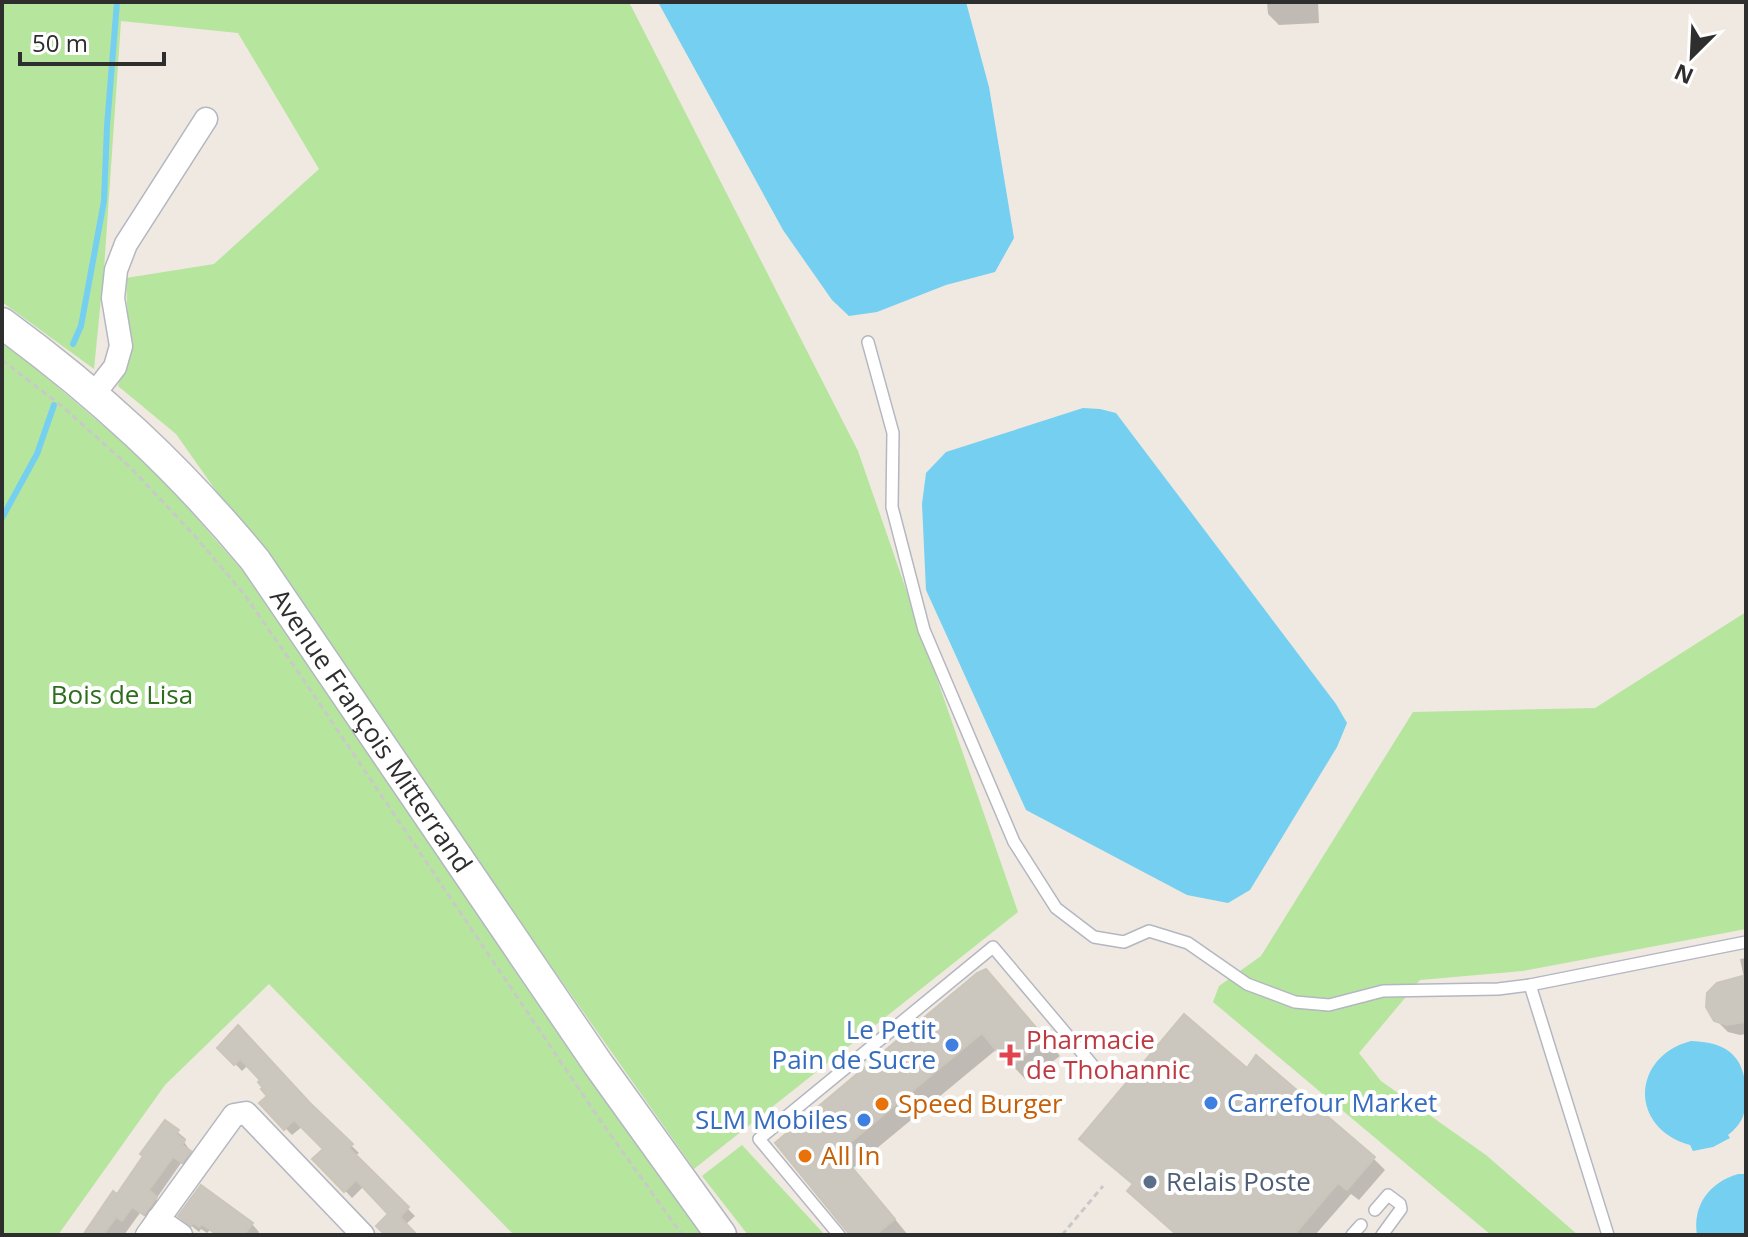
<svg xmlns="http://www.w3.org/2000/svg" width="1748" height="1237" font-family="'Open Sans',sans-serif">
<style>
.green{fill:#b6e59e}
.water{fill:#75cff0}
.shadow{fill:#0003}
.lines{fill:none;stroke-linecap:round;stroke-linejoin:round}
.stream{stroke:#75cff0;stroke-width:6}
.building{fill:#cbc7bf;stroke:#cbc5ba;stroke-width:2}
.lane-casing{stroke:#b4b7c1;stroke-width:14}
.street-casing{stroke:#b4b7c1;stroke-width:25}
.secondary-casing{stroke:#b4b7c1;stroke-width:33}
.path{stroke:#c9c9c9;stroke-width:3;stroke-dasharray:6 4;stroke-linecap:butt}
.lane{stroke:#fff;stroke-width:11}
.street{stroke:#fff;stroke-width:22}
.secondary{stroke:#fff;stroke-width:30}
.shop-dot{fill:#3f7fe0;stroke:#fff;stroke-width:3}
.health-dot{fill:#e0444e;stroke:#fff;stroke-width:3}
.food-dot{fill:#e8710a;stroke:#fff;stroke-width:3}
.service-dot{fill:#5c6f8a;stroke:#fff;stroke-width:3}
.labels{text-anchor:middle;stroke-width:8;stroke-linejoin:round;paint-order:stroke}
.park-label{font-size:26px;fill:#2c6e1b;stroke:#fff}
.street-label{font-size:26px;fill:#2e2e2e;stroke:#fff}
.shop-label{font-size:26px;fill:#366cbe;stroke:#fff;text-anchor:end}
.health-label{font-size:26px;fill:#be3a42;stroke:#fff;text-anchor:start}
.food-label{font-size:26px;fill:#c56008;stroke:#fff;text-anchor:start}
.service-label{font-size:26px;fill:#4e5e75;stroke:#fff;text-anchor:start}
</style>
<rect width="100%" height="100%" fill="#efe9e1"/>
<g class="green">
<polygon points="2,2 629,2 858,451 1018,912 694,1169 176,434 118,386 129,351 126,278 214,264 319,169 238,33 121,21 104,269 94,369 2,302"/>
<polygon points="2,340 151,466 256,586 658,1175 704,1235 514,1235 269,984 165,1085 58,1235 2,1235"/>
<polygon points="1746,612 1746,929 1523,971 1420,980 1359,1053 1381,1081 1486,1155 1578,1235 1491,1235 1213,1002 1219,986 1261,956 1413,712 1595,708"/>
<polygon points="742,1145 825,1235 748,1235 702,1176"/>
</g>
<g class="water">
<polygon points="658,2 966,2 989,87 1014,238 995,272 946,285 877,312 849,316 832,300 783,230"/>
<polygon points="1083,408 1100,409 1116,413 1336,704 1347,723 1337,747 1250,890 1228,903 1187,895 1026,810 926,590 922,504 926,473 946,452"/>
<path d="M1691,1041C1730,1042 1746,1059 1746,1096C1746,1114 1742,1124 1728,1135L1730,1138L1713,1147L1693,1151L1690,1145C1629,1128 1631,1057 1691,1041Z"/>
<path d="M1738,1174H1746V1235H1697C1692,1205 1710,1182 1738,1174Z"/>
</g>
<g class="shadow">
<polygon points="1267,2 1318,2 1319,23 1279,25 1268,14"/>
<polygon points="1746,958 1746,1034 1740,1035 1728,1032 1716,1020 1744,978 1740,959"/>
<polygon points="1002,988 1060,1056 1027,1081 997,1049 853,1168 908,1235 853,1235 777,1143"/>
<polygon points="238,1027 315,1110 359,1153 355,1156 415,1216 405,1225 411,1235 388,1235 391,1214 364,1186 352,1198 315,1159 326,1149 303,1126 292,1135 262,1104 270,1096 263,1080 248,1065 242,1071 220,1048"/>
<polygon points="1247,1071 1373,1158 1385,1170 1359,1200 1351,1194 1315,1235 1178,1235"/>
<polygon points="165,1122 186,1139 184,1142 197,1160 190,1169 181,1163 156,1199 163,1206 152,1221 140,1213 124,1235 84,1235 118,1197"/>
<polygon points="201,1187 252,1224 259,1232 257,1235 217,1235 210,1230 207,1233 201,1229 199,1232 188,1223"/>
</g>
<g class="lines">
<g class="stream">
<polyline points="73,344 81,326 104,201 107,126 117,2"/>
<polyline points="2,518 37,454 54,405"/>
</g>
</g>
<g class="building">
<polygon points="986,969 1046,1039 1010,1067 982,1033 839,1152 895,1219 875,1235 850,1235 775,1143 977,973"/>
<polygon points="1746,975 1746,1022 1727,1025 1714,1021 1706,1007 1707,993 1717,983"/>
<polygon points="1184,1014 1247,1068 1256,1055 1375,1157 1347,1190 1338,1183 1294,1235 1177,1235 1127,1191 1133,1184 1079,1139"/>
<polygon points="238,1025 310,1103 353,1144 349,1148 409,1207 400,1217 417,1235 385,1235 376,1226 388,1214 356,1180 344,1192 312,1159 323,1149 294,1120 284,1130 259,1103 267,1096 261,1089 263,1088 258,1082 260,1080 240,1059 234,1065 217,1048"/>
<polygon points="165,1120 179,1130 176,1134 185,1140 182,1145 191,1151 182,1163 173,1157 149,1190 157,1197 144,1215 132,1207 122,1221 116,1217 103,1235 83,1235 113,1191 117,1194 143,1156 140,1154"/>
<polygon points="201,1185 253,1223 244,1235 217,1235 202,1224 199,1227 193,1223 191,1226 178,1216"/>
</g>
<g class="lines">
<g class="lane-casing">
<g id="lane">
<polyline points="868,342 893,433 892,507 924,630 1014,842 1056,908 1094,937 1124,942 1149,931 1188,943 1247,984 1295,1002 1329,1005 1383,991 1498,989 1530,985 1746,942"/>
<polyline points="1530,985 1608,1235"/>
<polyline points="1375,1210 1388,1195 1400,1204 1401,1209 1382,1235"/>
<polyline points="839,1235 759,1139 993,947 1095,1068"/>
<polyline points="1352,1235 1361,1225"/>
</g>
</g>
<g class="street-casing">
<g id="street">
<polyline points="94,394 115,367 121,346 113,298 116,270 126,244 206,119"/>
<polyline points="158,1219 181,1235"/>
<polyline points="147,1235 234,1115 246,1113 363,1235"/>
</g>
</g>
<g class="secondary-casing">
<g id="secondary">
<path id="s1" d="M2,323C99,394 178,467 255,560L598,1064L721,1235"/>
</g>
</g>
<g class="path">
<polyline points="2,360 63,407 132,469 194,535 244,594 303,679 600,1120 682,1235"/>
<polyline points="1062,1235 1103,1186"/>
</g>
<use href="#lane" class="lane"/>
<use href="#street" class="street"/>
<use href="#secondary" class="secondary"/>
</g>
<g class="shop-dot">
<circle cx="952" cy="1045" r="8"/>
<circle cx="1211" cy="1103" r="8"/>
<circle cx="864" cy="1120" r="8"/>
</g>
<path class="health-dot" d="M1006 1043h8v8h8v8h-8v8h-8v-8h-8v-8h8z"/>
<g class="food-dot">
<circle cx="882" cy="1104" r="8"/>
<circle cx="805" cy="1156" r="8"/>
</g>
<circle class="service-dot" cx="1150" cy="1182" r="8"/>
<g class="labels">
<g class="park-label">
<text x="122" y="704">Bois de Lisa</text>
</g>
<g class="street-label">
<text dy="9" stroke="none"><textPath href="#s1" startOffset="554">Avenue François Mitterrand</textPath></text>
</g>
<g class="shop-label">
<text x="936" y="1039">Le Petit<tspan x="936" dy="30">Pain de Sucre</tspan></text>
<text x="1227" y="1112" text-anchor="start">Carrefour Market</text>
<text x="848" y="1129">SLM Mobiles</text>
</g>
<g class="health-label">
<text x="1026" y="1049">Pharmacie<tspan x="1026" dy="30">de Thohannic</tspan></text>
</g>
<g class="food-label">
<text x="898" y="1113">Speed Burger</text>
<text x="821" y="1165">All In</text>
</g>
<g class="service-label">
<text x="1166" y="1191">Relais Poste</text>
</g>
</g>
<rect width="1748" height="1237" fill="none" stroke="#2e2e2e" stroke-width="8"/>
<g transform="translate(1692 56) rotate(204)" stroke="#ffffff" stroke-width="6" paint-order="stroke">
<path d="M0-6L14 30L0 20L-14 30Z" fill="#2e2e2e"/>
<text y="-12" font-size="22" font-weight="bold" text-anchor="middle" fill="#2e2e2e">N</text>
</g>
<path d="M20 52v12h144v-12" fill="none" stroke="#2e2e2e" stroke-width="4"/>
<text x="32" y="52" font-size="24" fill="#2e2e2e" stroke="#ffffff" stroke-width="6" paint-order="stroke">50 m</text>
</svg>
